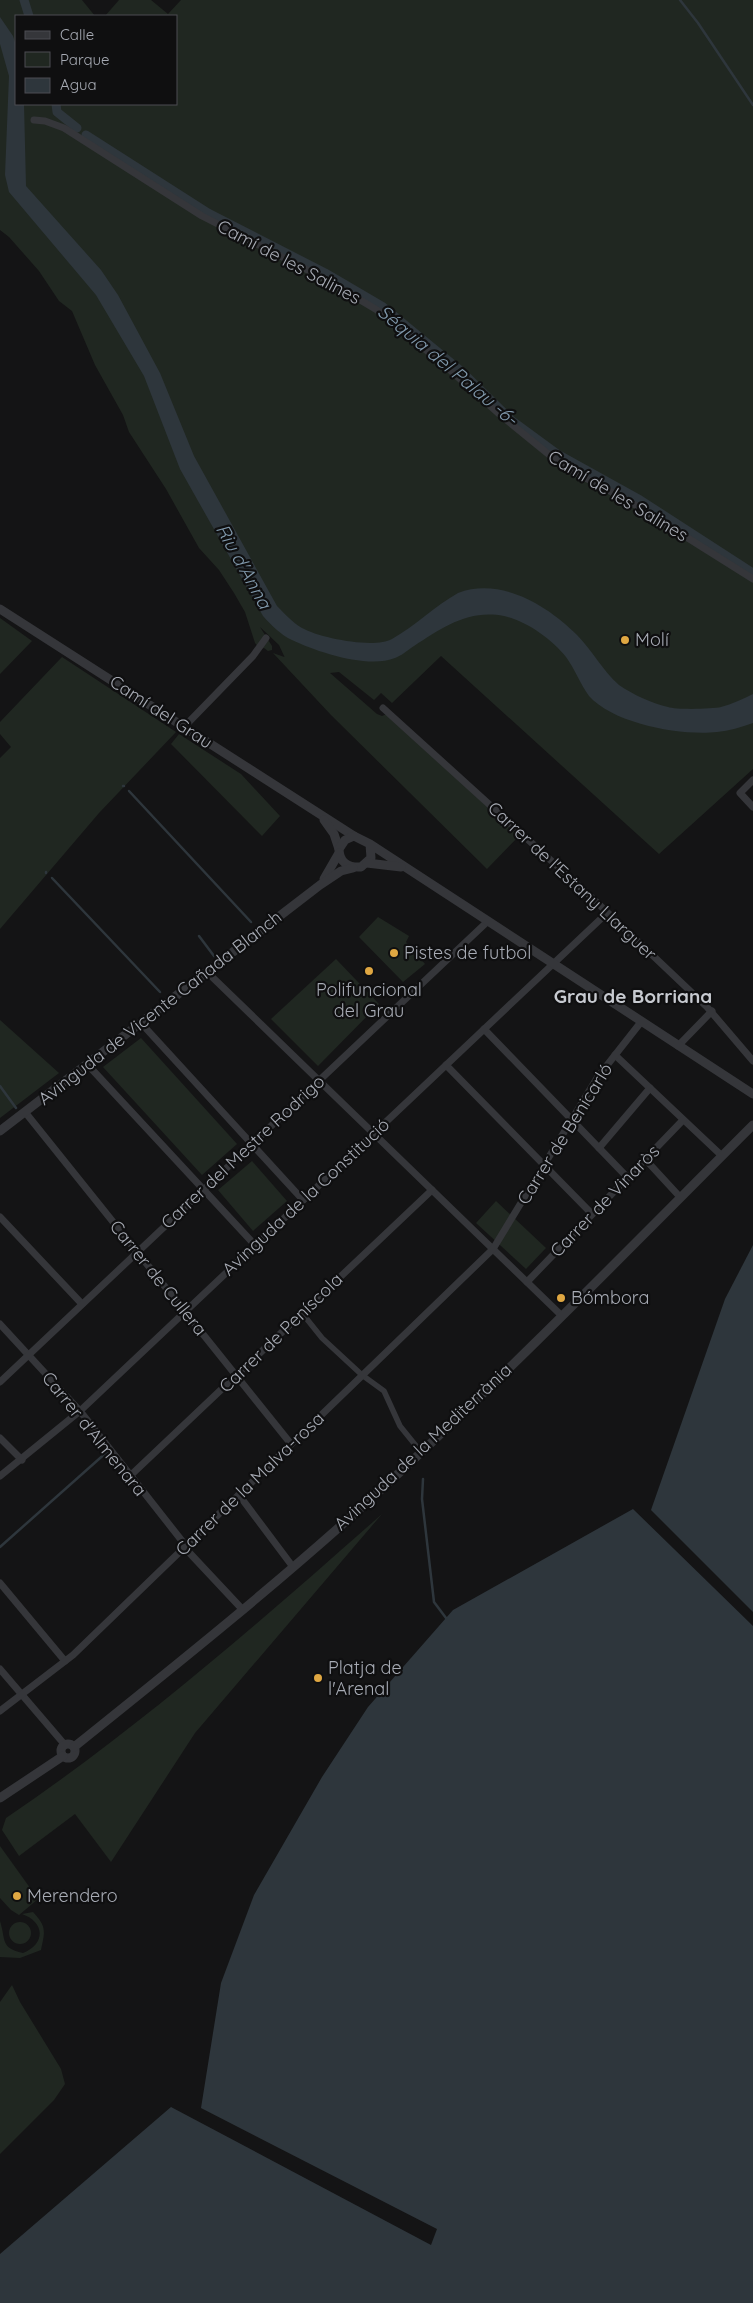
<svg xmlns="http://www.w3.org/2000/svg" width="753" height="2303" font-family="Quicksand,sans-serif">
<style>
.green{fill:#202721}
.water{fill:#2e363c}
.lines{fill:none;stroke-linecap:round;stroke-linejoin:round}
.stream{stroke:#2e363c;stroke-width:2.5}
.canal{stroke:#2e363c;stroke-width:9}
.pedestrian{stroke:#35363a;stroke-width:5.5}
.minor{stroke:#35363a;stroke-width:7}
.tertiary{stroke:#35363a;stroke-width:9}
.poi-dot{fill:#dfa742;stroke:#0f0f10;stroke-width:2}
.labels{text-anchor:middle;stroke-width:4.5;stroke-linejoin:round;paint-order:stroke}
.street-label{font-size:18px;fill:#a7abb4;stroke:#0f0f10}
.poi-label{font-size:18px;fill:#a7abb4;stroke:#0f0f10;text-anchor:start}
.water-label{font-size:19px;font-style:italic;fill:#8199ac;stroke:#0f0f10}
.neighbourhood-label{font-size:19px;font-weight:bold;fill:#c7cad0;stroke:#0f0f10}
</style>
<rect width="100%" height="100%" fill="#141415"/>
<g class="green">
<polygon points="0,0 82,0 95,16 16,16 16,104 176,104 176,16 105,16 119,0 151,0 168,14 181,0 753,0 753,769 659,854 441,656 392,703 381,693 374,700 339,672 330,673 377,714 382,716 387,714 519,836 487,869 331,715 273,653 321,670 285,658 279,645 260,627 272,646 272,650 268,651 264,648 260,649 255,643 245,612 234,593 219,570 199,548 166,489 129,432 123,415 95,365 72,311 59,301 39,271 9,237 0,230"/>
<polygon points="0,618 32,641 0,674"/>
<polygon points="62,657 176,732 99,813 0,929 0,758 11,747 0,734 0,722"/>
<polygon points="179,734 241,774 280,816 262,836 171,744"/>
<polygon points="378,917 409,936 406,942 425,964 403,982 359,937"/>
<polygon points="336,959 379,1004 318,1066 271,1019"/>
<polygon points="0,1020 59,1073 0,1118"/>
<polygon points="141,1038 237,1144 202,1175 103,1067"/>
<polygon points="252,1161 287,1201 253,1231 218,1190"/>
<polygon points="496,1201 546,1248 526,1269 476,1223"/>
<path d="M382,1514L195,1733L111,1862L75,1814L19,1856L2,1830L6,1818C140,1727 261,1621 382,1514Z"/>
<polygon points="0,1846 38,1899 19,1915 11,1910 0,1898"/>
<path d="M33,1912C47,1927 45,1932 41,1950L20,1958L0,1957V1921C6,1940 0,1948 23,1953C46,1944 45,1922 22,1914Z"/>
<circle cx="20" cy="1933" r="11"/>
<polygon points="12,1985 20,2002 61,2069 65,2084 54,2100 0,2154 0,2002"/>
</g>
<g class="water">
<path d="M0,17L13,36L16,45V104H24L26,186L101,270L118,295L160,373L194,456L277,606C285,614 292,622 302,628C320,638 374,649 392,639C415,626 435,606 458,593C501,577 547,605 577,635C592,650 603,671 619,685C632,694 653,704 668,707C676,710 713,709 721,707C732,704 743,699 753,694V723C741,727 729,731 717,732C681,736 614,724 589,696C580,684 575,669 566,657C552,639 526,621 504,616C468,609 442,628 414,646C408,650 401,656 395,658C368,669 317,652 292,640C281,635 271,625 263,616L180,469L144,376L96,295L9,192L5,175L9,76L0,44Z"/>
<polygon points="753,1245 753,1612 651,1510 725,1299"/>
<polygon points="633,1509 753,1626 753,2303 0,2303 0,2254 171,2107 431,2245 437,2229 201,2108 221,1983 254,1895 322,1777 368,1707 453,1610"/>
</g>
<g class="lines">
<g class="stream">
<polyline points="680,0 698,23 753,105"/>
<polyline points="123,786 124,786"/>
<polyline points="129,791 251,922"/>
<polyline points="46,872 46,873"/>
<polyline points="52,878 160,992"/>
<polyline points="199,936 214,956"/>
<polyline points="0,1086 16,1108"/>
<polyline points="423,1479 422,1499 434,1602 446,1618"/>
<polyline points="0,1547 108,1451"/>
</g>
<g class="canal">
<polyline points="24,0 29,16"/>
<polyline points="56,104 57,112 77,128"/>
<polyline points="86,135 208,213 325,273 383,307 462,372 512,421 557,454 640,500 753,573"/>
</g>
<polyline class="pedestrian" points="302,1313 322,1338 362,1375 384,1391 400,1426 421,1452"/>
<g class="minor">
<polyline points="34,120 45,121 64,128 202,216 325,279 377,310 442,363 498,413 563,466 632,503 753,579"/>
<polyline points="383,708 588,894 707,1007 753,1061"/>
<polyline points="184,727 253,656 266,638"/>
<polyline points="753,780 740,793 753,807"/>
<polyline points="207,972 562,1316"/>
<polyline points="141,1023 303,1200"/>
<polyline points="484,1029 628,1178"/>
<polyline points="678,1046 712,1011"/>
<polyline points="615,1055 722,1156"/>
<polyline points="87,1064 255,1245"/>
<polyline points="446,1065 592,1214"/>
<polyline points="25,1112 291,1444"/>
<polyline points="599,1148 650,1088"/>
<polyline points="645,1159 680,1197"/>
<polyline points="0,1217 82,1304"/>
<polyline points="527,1282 683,1120"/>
<polyline points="0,1324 80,1411 186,1546"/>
<polyline points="0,1382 487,922"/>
<polyline points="0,1438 22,1460"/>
<polyline points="0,1476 80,1411 607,913"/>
<polyline points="130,1476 432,1190"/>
<polyline points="239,1495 293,1567"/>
<polyline points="184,1547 243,1610"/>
<polyline points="0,1583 65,1661"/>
<polyline points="0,1669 65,1745"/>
<polyline points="0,1711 73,1655 493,1249 597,1078 641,1022"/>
</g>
<g class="tertiary">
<polyline points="0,609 354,836"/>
<polyline points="324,820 334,834 339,849"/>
<path d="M370,844L371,858L361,867C348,868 339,862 339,849L345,840L354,836L370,844L753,1094"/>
<polyline points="367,863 401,867"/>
<polyline points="324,879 339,853"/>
<polyline points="0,1131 320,885 341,871 353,868"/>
<circle cx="68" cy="1751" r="7"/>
<path d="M74,1747C180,1662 286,1577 386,1485C512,1369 632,1246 753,1125"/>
<polyline points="0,1798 63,1756"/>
</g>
</g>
<g class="poi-dot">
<circle cx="625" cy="640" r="5"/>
<circle cx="394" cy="953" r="5"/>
<circle cx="369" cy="971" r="5"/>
<circle cx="561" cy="1298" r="5"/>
<circle cx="318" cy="1678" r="5"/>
<circle cx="17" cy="1896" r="5"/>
</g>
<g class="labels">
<g class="street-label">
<text transform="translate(289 262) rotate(28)" y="6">Camí de les Salines</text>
<text transform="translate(618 496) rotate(31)" y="6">Camí de les Salines</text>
<text transform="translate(161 712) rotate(33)" y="6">Camí del Grau</text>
<text transform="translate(572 881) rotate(43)" y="6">Carrer de l'Estany Llarguer</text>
<text transform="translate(160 1008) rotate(-38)" y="6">Avinguda de Vicente Cañada Blanch</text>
<text transform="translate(565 1134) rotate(-58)" y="6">Carrer de Benicarló</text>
<text transform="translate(243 1152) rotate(-43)" y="6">Carrer del Mestre Rodrigo</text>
<text transform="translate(306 1197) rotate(-43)" y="6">Avinguda de la Constitució</text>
<text transform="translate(605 1201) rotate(-46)" y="6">Carrer de Vinaròs</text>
<text transform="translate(158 1278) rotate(51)" y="6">Carrer de Cullera</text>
<text transform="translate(281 1333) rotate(-44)" y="6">Carrer de Peníscola</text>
<text transform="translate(94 1434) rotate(51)" y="6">Carrer d'Almenara</text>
<text transform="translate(423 1447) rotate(-43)" y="6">Avinguda de la Mediterrània</text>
<text transform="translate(250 1484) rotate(-44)" y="6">Carrer de la Malva-rosa</text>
</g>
<g class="poi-label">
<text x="635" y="646">Molí</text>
<text x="404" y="959">Pistes de futbol</text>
<text x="369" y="996" text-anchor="middle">Polifuncional<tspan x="369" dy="21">del Grau</tspan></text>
<text x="571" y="1304">Bómbora</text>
<text x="328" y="1674">Platja de<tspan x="328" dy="21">l'Arenal</tspan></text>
<text x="27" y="1902">Merendero</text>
</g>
<g class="water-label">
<text transform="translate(448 365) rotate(40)" y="7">Séquia del Palau -6-</text>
<text transform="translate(244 566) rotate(61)" y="7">Riu d'Anna</text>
</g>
<g class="neighbourhood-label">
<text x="633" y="1003">Grau de Borriana</text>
</g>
</g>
<rect x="15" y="15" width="162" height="90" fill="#0f0f10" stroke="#4c4d52"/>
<rect x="25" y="31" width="25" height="8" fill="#35363a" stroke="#4c4d52"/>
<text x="60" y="40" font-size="15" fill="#a7abb4">Calle</text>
<rect x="25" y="52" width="25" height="15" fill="#202721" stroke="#4c4d52"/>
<text x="60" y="65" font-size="15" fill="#a7abb4">Parque</text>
<rect x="25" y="78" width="25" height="15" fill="#2e363c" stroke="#4c4d52"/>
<text x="60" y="90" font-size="15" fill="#a7abb4">Agua</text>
</svg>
